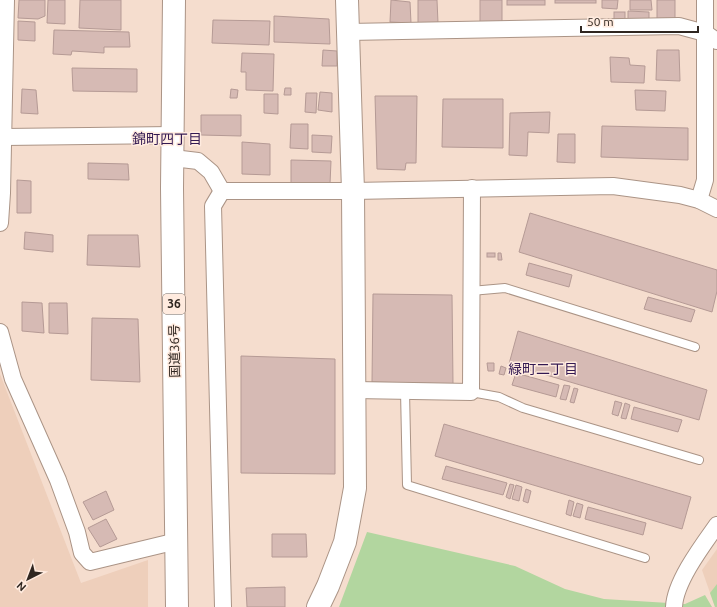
<svg xmlns="http://www.w3.org/2000/svg" width="717" height="607" font-family="Ubuntu,'Noto Sans JP',sans-serif">
<style>
.built{fill:#eecfbb}
.green{fill:#b2d69f}
.building{fill:#d6bab4;stroke:#b59a95}
.lines{fill:none;stroke-linecap:round;stroke-linejoin:round}
.lane-casing{stroke:#ab9486;stroke-width:10}
.street-casing{stroke:#ab9486;stroke-width:18}
.secondary-casing{stroke:#ab9486;stroke-width:24}
.highway-casing{stroke:#ab9486;stroke-width:24}
.lane{stroke:#fff;stroke-width:8}
.street{stroke:#fff;stroke-width:16}
.secondary{stroke:#fff;stroke-width:22}
.highway{stroke:#fff;stroke-width:22}
.labels{text-anchor:middle;stroke-width:3;stroke-linejoin:round;paint-order:stroke}
.shield{fill:#ffebdf;stroke:#6d6159;stroke-width:1}
.shield-label{font-size:12px;font-weight:bold;fill:#2f2620}
.street-label{font-size:13px;fill:#2f2620;stroke:#ffebdf}
.neighbourhood-label{font-size:14px;fill:#331952;stroke:#ffebdf}
</style>
<rect width="100%" height="100%" fill="#f5ddce"/>
<g class="built">
<polygon points="0,374 81,583 148,560 148,607 0,607"/>
<polygon points="717,549 717,607 715,607 702,570"/>
</g>
<g class="green">
<polygon points="367,532 515,566 565,589 604,599 685,604 705,595 712,607 339,607"/>
<polygon points="717,584 717,607 715,607 710,593"/>
</g>
<g class="building">
<polygon points="19,0 45,0 45,16 38,19 18,18"/>
<polygon points="48,0 65,0 65,24 47,23"/>
<polygon points="80,0 121,0 121,30 79,28"/>
<polygon points="391,0 410,2 411,23 390,22"/>
<polygon points="418,0 437,0 438,23 418,23"/>
<polygon points="480,0 502,0 502,26 480,25"/>
<rect x="507" y="0" width="38" height="5"/>
<rect x="555" y="0" width="41" height="3"/>
<polygon points="602,0 618,0 617,9 602,8"/>
<polygon points="630,0 651,0 652,10 630,10"/>
<polygon points="657,0 675,0 675,22 657,21"/>
<polygon points="628,11 649,12 649,22 628,22"/>
<rect x="614" y="12" width="11" height="10"/>
<polygon points="274,16 329,19 330,44 274,42"/>
<polygon points="213,20 270,21 269,45 212,43"/>
<polygon points="18,21 35,22 35,41 18,40"/>
<polygon points="54,30 129,32 130,47 104,47 104,53 72,51 71,55 53,54"/>
<polygon points="323,50 337,51 337,66 322,66"/>
<polygon points="657,50 679,50 680,81 656,80"/>
<polygon points="242,53 274,54 273,91 246,90 246,72 241,72"/>
<polygon points="610,57 629,58 630,65 645,66 644,83 611,82"/>
<polygon points="72,68 137,69 137,92 73,91"/>
<polygon points="285,88 291,88 291,95 284,95"/>
<polygon points="22,89 36,90 38,114 21,113"/>
<polygon points="231,89 238,90 237,98 230,98"/>
<polygon points="635,90 666,91 665,111 636,110"/>
<polygon points="320,92 332,93 332,112 318,110"/>
<polygon points="306,93 317,93 316,113 305,112"/>
<polygon points="264,94 278,94 278,114 264,113"/>
<polygon points="375,96 417,96 416,163 406,163 405,170 377,169"/>
<polygon points="443,99 503,99 503,148 442,147"/>
<polygon points="550,112 549,133 528,132 527,156 509,155 510,113"/>
<polygon points="201,115 241,115 241,136 201,135"/>
<polygon points="291,124 308,124 308,149 290,148"/>
<polygon points="602,126 688,128 688,160 601,157"/>
<polygon points="558,134 575,134 575,163 557,162"/>
<polygon points="312,135 332,136 331,153 312,152"/>
<polygon points="242,142 270,144 270,175 242,174"/>
<polygon points="291,160 331,161 330,184 291,183"/>
<polygon points="88,163 128,164 129,180 88,179"/>
<polygon points="17,180 31,181 31,213 17,213"/>
<polygon points="530,213 717,270 717,291 712,312 519,252"/>
<polygon points="25,232 53,235 53,252 24,249"/>
<polygon points="88,235 138,235 140,267 87,265"/>
<rect x="487" y="253" width="8" height="4"/>
<polygon points="498,253 501,253 502,260 498,260"/>
<polygon points="529,263 572,275 569,287 526,275"/>
<polygon points="373,294 452,295 453,384 372,382"/>
<polygon points="648,297 695,310 691,322 644,309"/>
<polygon points="22,302 42,303 44,333 22,331"/>
<polygon points="49,303 67,303 68,334 49,333"/>
<polygon points="92,318 138,319 140,382 91,380"/>
<polygon points="518,331 707,390 699,420 509,364"/>
<polygon points="241,356 335,359 335,474 241,473"/>
<polygon points="487,363 494,363 494,371 488,371"/>
<polygon points="501,366 506,368 504,375 499,374"/>
<polygon points="516,373 559,385 556,397 512,385"/>
<polygon points="564,385 570,386 566,400 560,399"/>
<polygon points="574,388 578,389 574,403 570,402"/>
<polygon points="615,401 622,403 618,416 612,414"/>
<polygon points="625,403 630,405 626,419 621,418"/>
<polygon points="634,407 682,420 678,432 631,419"/>
<polygon points="444,424 691,497 682,529 435,456"/>
<polygon points="446,466 507,483 503,495 442,479"/>
<polygon points="510,484 514,485 510,499 506,497"/>
<polygon points="516,485 522,487 519,501 512,499"/>
<polygon points="526,489 531,491 528,503 523,501"/>
<polygon points="106,491 114,510 93,520 83,502"/>
<polygon points="569,500 574,502 571,516 566,514"/>
<polygon points="577,503 583,505 580,518 573,516"/>
<polygon points="588,507 646,523 643,535 585,519"/>
<polygon points="106,519 117,539 100,547 88,528"/>
<polygon points="272,534 306,534 307,557 272,557"/>
<polygon points="285,587 285,607 247,607 246,588"/>
</g>
<g class="lines">
<g class="lane-casing">
<g id="lane">
<polyline points="471,291 505,288 695,347"/>
<polyline points="405,391 407,485 645,558"/>
<polyline points="471,392 499,397 523,408 699,460"/>
</g>
</g>
<g class="street-casing">
<g id="street">
<polyline points="348,32 679,26 705,33 717,41"/>
<polyline points="4,137 173,135"/>
<polyline points="173,158 198,161 211,172 222,191 353,191 613,186 680,195 699,200 717,209"/>
<polyline points="222,191 213,206 223,607"/>
<polyline points="699,200 705,180 705,0"/>
<polyline points="0,223 2,193 6,0"/>
<polyline points="0,332 13,379 58,480 77,532 82,553 90,562 177,541"/>
<polyline points="355,390 471,392 472,188"/>
<path d="M674,607C675,582 702,546 717,525"/>
</g>
</g>
<g class="secondary-casing">
<polyline id="secondary" points="318,607 328,586 345,542 355,488 353,191 347,0"/>
</g>
<g class="highway-casing">
<polyline id="highway" points="174,0 172,188 177,607"/>
</g>
<use href="#lane" class="lane"/>
<use href="#street" class="street"/>
<use href="#secondary" class="secondary"/>
<use href="#highway" class="highway"/>
</g>
<g class="labels">
<rect class="shield" x="163" y="294" width="22" height="20" rx="3"/>
<g class="shield-label">
<text x="174" y="308">36</text>
</g>
<g class="street-label">
<text transform="translate(174 351) rotate(-91)" y="5">国道36号</text>
</g>
<g class="neighbourhood-label">
<text x="167" y="144">錦町四丁目</text>
<text x="543" y="374">緑町二丁目</text>
</g>
</g>
<g transform="translate(28 579) rotate(222)" stroke="#ffebdf" stroke-width="3" paint-order="stroke">
<path d="M0-3L7 15L0 10L-7 15Z" fill="#2f2620"/>
<text y="-6" font-size="11" font-weight="bold" text-anchor="middle" fill="#2f2620">N</text>
</g>
<path d="M581 26v6h117v-6" fill="none" stroke="#2f2620" stroke-width="2"/>
<text x="587" y="26" font-size="12" fill="#2f2620" stroke="#ffebdf" stroke-width="3" paint-order="stroke">50 m</text>
</svg>
